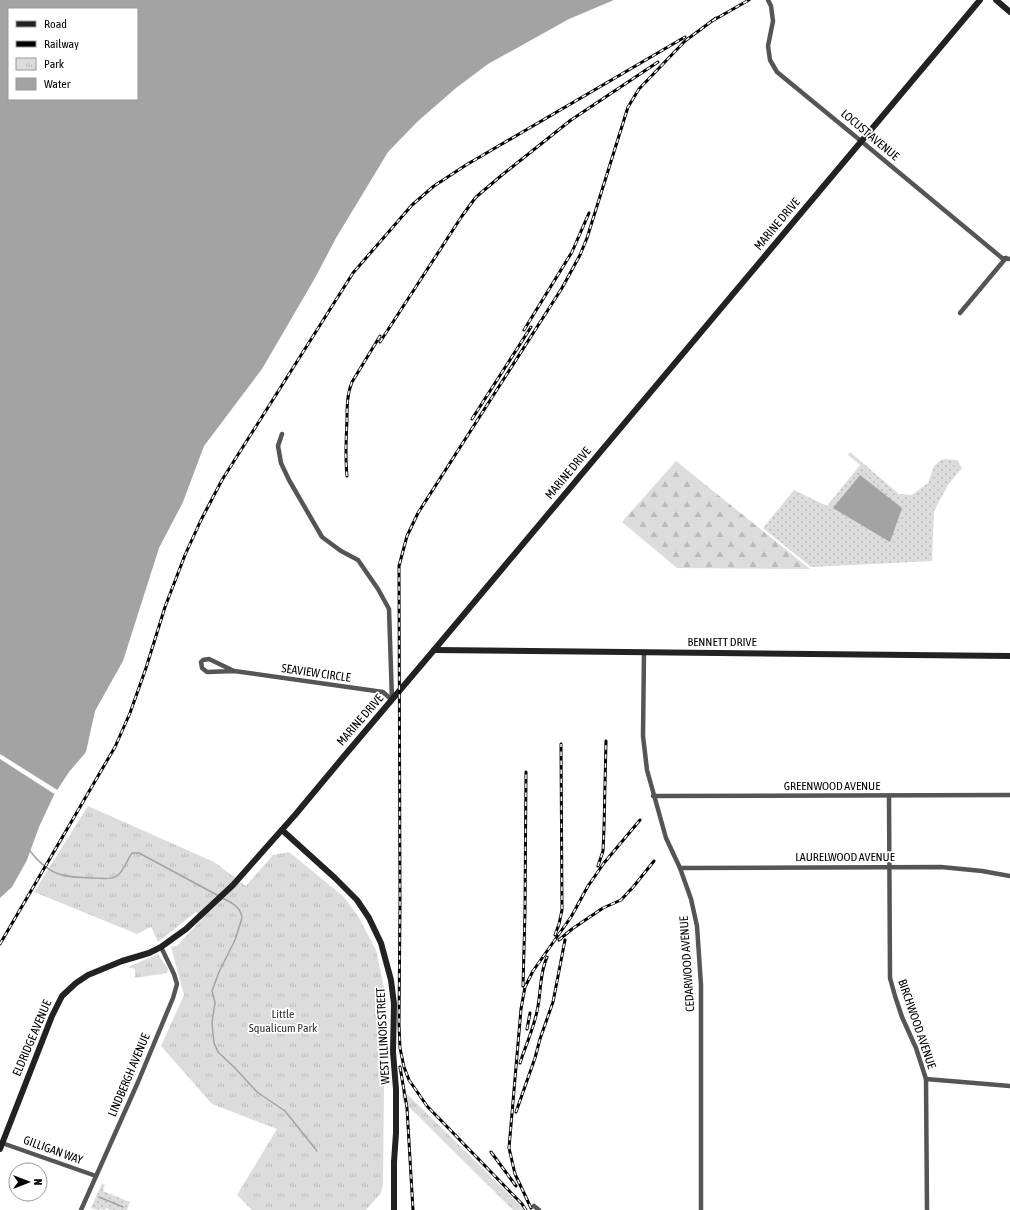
<svg xmlns="http://www.w3.org/2000/svg" width="1010" height="1210" font-family="'Asap Condensed',sans-serif">
<style>
.grass{fill:url(#grass-dots)}
.forest{fill:url(#forest-firs)}
.park{fill:url(#park-tufts)}
.water{fill:#a3a3a3;fill-rule:evenodd}
.pier{fill:#fff}
.lines{fill:none;stroke-linecap:round;stroke-linejoin:round}
.stream{stroke:#a3a3a3;stroke-width:1.5}
.street{stroke:#555;stroke-width:4.5}
.secondary{stroke:#222;stroke-width:6}
.rail-casing{stroke:#000;stroke-width:3}
.rail{stroke:#fff;stroke-width:1.5;stroke-dasharray:4.5;stroke-linecap:butt}
.labels{text-anchor:middle;stroke-width:3.5;stroke-linejoin:round;paint-order:stroke}
.street-label{font-size:12px;fill:#000;stroke:#fff}
.park-label{font-size:12px;fill:#333;stroke:#fff}
</style>
<defs>
<pattern id="grass-dots" width="8" height="8" patternUnits="userSpaceOnUse"><rect width="8" height="8" fill="#dcdcdc"/><path d="M2 2h.1M6 6h.1" fill="none" stroke="#bbb" stroke-width="1.8" stroke-linecap="round"/></pattern>
<pattern id="forest-firs" width="22" height="20" patternUnits="userSpaceOnUse"><rect width="22" height="20" fill="#dcdcdc"/><path d="M5 1l3.5 6h-7zM16 11l3.5 6h-7z" fill="#bbb"/></pattern>
<pattern id="park-tufts" width="24" height="20" patternUnits="userSpaceOnUse"><rect width="24" height="20" fill="#dcdcdc"/><path d="M3 7l-1-3M5 7V3M7 7l1-3M15 17l-1-3M17 17v-4M19 17l1-3" fill="none" stroke="#bbb"/></pattern>
</defs>
<rect width="100%" height="100%" fill="#fff"/>
<g class="grass">
<polygon points="850,452 899,494 912,495 928,483 934,466 941,460 946,459 957,460 962,468 948,485 934,511 932,561 811,567 763,528 794,490 827,506 860,465 848,455"/>
<polygon points="102,1183 105,1185 103,1191 130,1202 127,1210 110,1210 106,1208 105,1210 100,1209 99,1210 91,1208"/>
</g>
<polygon class="forest" points="676,461 810,569 677,568 622,522"/>
<g class="park">
<polygon points="88,806 214,862 246,886 273,855 289,852 343,896 358,916 376,950 385,993 383,1184 381,1193 366,1210 252,1210 237,1195 277,1129 212,1104 161,1046 184,995 171,947 177,946 202,919 196,912 158,942 151,927 137,934 34,892"/>
<polygon points="158,954 168,969 167,973 135,978 135,969 128,967"/>
<polygon points="402,1089 525,1210 513,1210 402,1100"/>
</g>
<g class="water">
<path d="M0,0H614L569,19L488,64L456,88L417,122L388,152L336,238L315,278L262,369L204,446L183,502L159,548L123,661L95,711L86,752L69,772L54,795L39,827L27,860L12,887L0,898ZM9,9H137V99H9Z"/>
<polygon points="860,475 902,508 890,542 833,508"/>
</g>
<polygon class="pier" points="0,754 59,791 56,795 0,759"/>
<g class="lines">
<g class="stream">
<path d="M30,851C50,877 64,877 95,878C102,878 111,880 117,876C124,871 127,860 132,853H139L219,896"/>
<path d="M222,898C231,902 241,907 242,918L235,940L219,972L212,991L215,1003L212,1022L213,1035L214,1043L218,1052L234,1067L257,1092L285,1111L317,1151"/>
<polyline points="99,1197 123,1207"/>
</g>
<g class="street">
<polyline points="768,0 771,6 773,21 768,46 770,60 777,72 861,141 1002,258 1010,259"/>
<polyline points="960,313 1006,258"/>
<polyline points="282,434 278,446 281,463 289,480 322,537 341,551 358,560 378,589 389,609 392,700"/>
<polyline points="644,652 643,736 647,770 666,838 680,868 691,899 697,926 701,985 701,1210"/>
<polyline points="234,671 207,672 202,668 201,662 203,660 209,659 234,671 383,692 392,700"/>
<polyline points="653,796 1010,795"/>
<polyline points="889,796 890,978 895,996 902,1017 916,1048 926,1079 927,1210"/>
<polyline points="680,868 941,867 982,871 1010,876"/>
<polyline points="926,1079 1010,1086"/>
<polyline points="2,1143 96,1176"/>
<polyline points="534,1206 539,1210"/>
<polyline points="81,1210 138,1082 173,998 177,984 174,974 161,947"/>
</g>
<g class="secondary">
<polyline points="996,0 1010,12"/>
<polyline points="434,650 1010,656"/>
<polyline points="282,830 335,878 357,900 369,918 381,943 391,980 394,1004 393,1052 396,1089 396,1133 394,1162 394,1210"/>
<polyline points="0,1149 52,1016 62,996 76,983 88,975 122,961 149,953 161,947 186,929 233,885 295,815 345,755 434,650 980,0"/>
</g>
<g class="rail-casing">
<g id="rail">
<polyline points="712,21 749,0"/>
<polyline points="524,330 572,252 589,213"/>
<polyline points="380,342 462,216 476,197 502,175 571,120 658,62"/>
<polyline points="472,419 531,327"/>
<path d="M347,476C345,457 346,439 347,420C347,407 347,394 352,382L380,336"/>
<polyline points="598,866 603,851 604,828 606,741"/>
<polyline points="555,935 559,924 562,910 561,744"/>
<polyline points="559,940 572,929 603,908 621,900 634,886 654,861"/>
<polyline points="0,944 115,747 130,713 146,668 165,607 185,555 201,520 222,480 353,273 412,205 434,186 466,165 685,37"/>
<polyline points="523,986 525,912 526,772"/>
<polyline points="527,1029 530,1013"/>
<path d="M520,1063C526,1044 535,1026 538,1006C541,990 540,972 547,957"/>
<polyline points="400,1067 407,1108 413,1210"/>
<polyline points="516,1112 535,1058 540,1039 553,1002 565,940"/>
<polyline points="491,1152 516,1186"/>
<polyline points="531,1208 515,1174 509,1148 521,1009 525,987 533,971 571,917 588,886 604,863 640,820"/>
<polyline points="526,1210 522,1204 427,1106 409,1080 404,1067 400,1048 399,1024 400,904 399,566 407,536 418,513 562,288 580,255 587,238 628,107 639,89 685,41 716,18"/>
</g>
</g>
<use href="#rail" class="rail"/>
</g>
<g class="labels">
<g class="street-label">
<text transform="translate(870 135) rotate(40)" y="4">LOCUST AVENUE</text>
<text transform="translate(777 224) rotate(-50)" y="4">MARINE DRIVE</text>
<text transform="translate(568 473) rotate(-50)" y="4">MARINE DRIVE</text>
<text x="722" y="646">BENNETT DRIVE</text>
<text transform="translate(316 673) rotate(8)" y="4">SEAVIEW CIRCLE</text>
<text transform="translate(360 720) rotate(-49)" y="4">MARINE DRIVE</text>
<text x="832" y="790">GREENWOOD AVENUE</text>
<text x="845" y="861">LAURELWOOD AVENUE</text>
<text transform="translate(687 964) rotate(-94)" y="4">CEDARWOOD AVENUE</text>
<text transform="translate(917 1024) rotate(71)" y="4">BIRCHWOOD AVENUE</text>
<text transform="translate(383 1036) rotate(-93)" y="4">WEST ILLINOIS STREET</text>
<text transform="translate(32 1038) rotate(-67)" y="4">ELDRIDGE AVENUE</text>
<text transform="translate(129 1075) rotate(-67)" y="4">LINDBERGH AVENUE</text>
<text transform="translate(53 1150) rotate(20)" y="4">GILLIGAN WAY</text>
</g>
<g class="park-label">
<text x="283" y="1018">Little<tspan x="283" dy="14">Squalicum Park</tspan></text>
</g>
</g>
<rect x="8" y="8" width="130" height="92" fill="#ffffff" stroke="#999999"/>
<rect x="16" y="21" width="20" height="6" fill="#222222" stroke="#999999"/>
<text x="44" y="28" font-size="12" fill="#000000">Road</text>
<rect x="16" y="41" width="20" height="6" fill="#000000" stroke="#999999"/>
<text x="44" y="48" font-size="12" fill="#000000">Railway</text>
<rect x="16" y="58" width="20" height="12" fill="url(#park-tufts)" stroke="#999999"/>
<text x="44" y="68" font-size="12" fill="#000000">Park</text>
<rect x="16" y="78" width="20" height="12" fill="#a3a3a3" stroke="#999999"/>
<text x="44" y="88" font-size="12" fill="#000000">Water</text>
<g transform="translate(28 1182) rotate(90)"><circle r="19" fill="#ffffff" stroke="#999999"/>
<path d="M0-3L7 15L0 10L-7 15Z" fill="#000000"/>
<text y="-6" font-size="11" font-weight="bold" text-anchor="middle" fill="#000000">N</text>
</g>
</svg>
